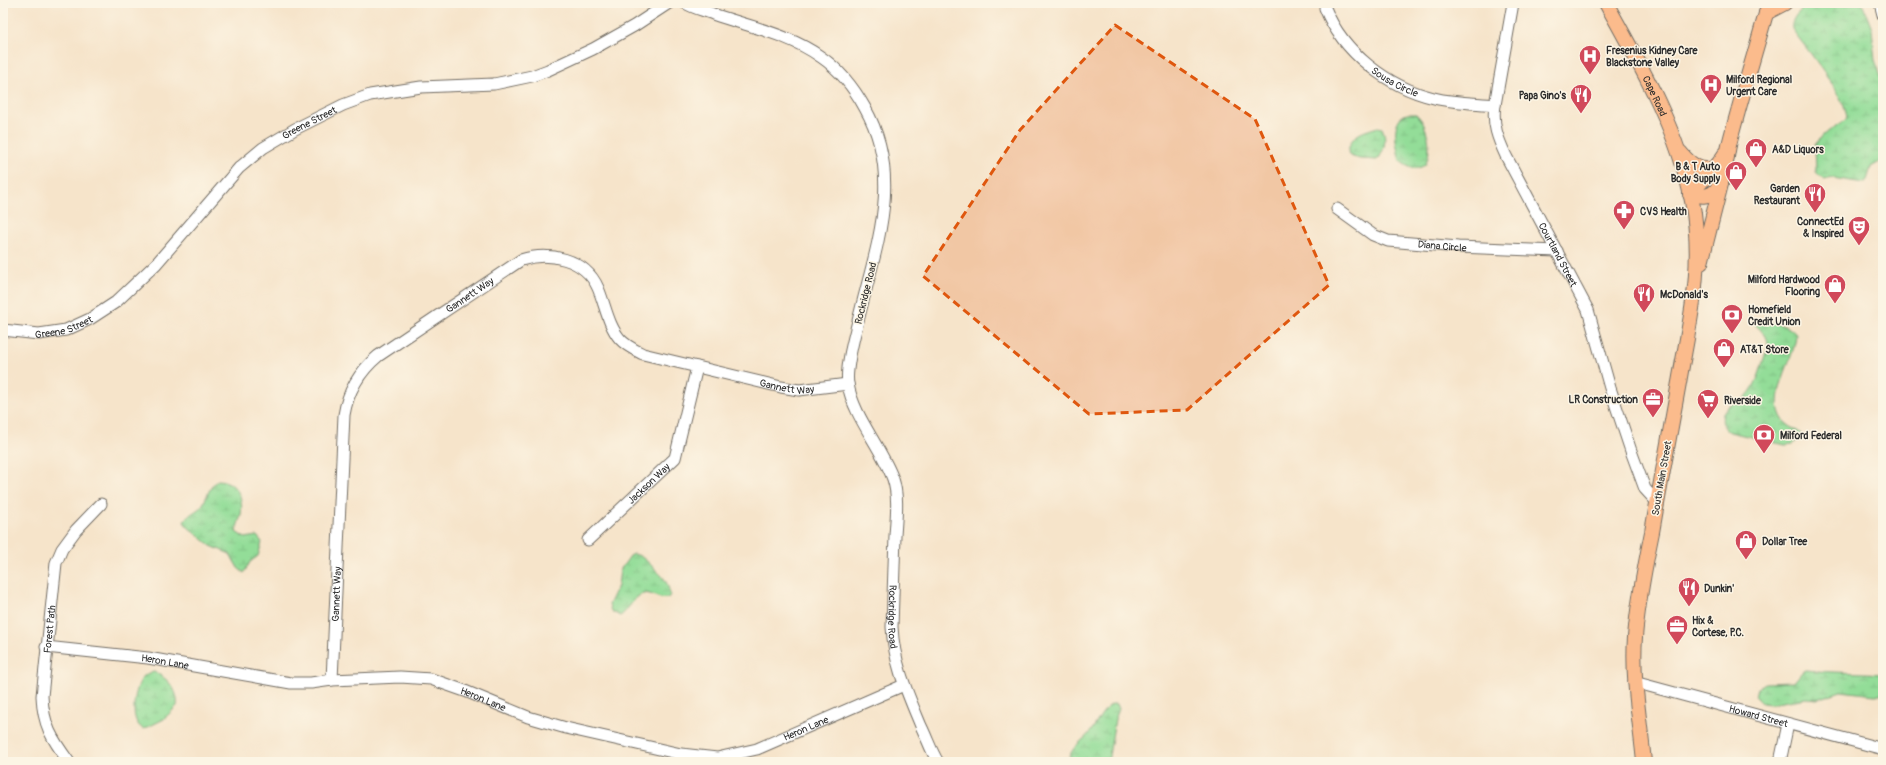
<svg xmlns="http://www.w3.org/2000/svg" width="1886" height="765" font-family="Pangolin,sans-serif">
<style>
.wetland{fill:url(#wetland-marsh);stroke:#5f8462}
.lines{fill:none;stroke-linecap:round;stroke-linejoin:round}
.minor-casing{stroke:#726c63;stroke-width:13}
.major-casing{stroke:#726c63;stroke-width:16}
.minor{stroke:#fff;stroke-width:11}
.major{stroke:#fbbb8c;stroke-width:14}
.marked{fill:#df570e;fill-opacity:0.2;stroke:#df570e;stroke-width:3;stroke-dasharray:8 5;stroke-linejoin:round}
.labels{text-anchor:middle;stroke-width:3;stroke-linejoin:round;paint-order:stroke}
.poi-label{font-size:10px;font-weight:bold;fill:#2b2b2b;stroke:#fcf5e5;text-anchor:start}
.street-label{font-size:10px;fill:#2b2b2b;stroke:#fcf5e5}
</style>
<defs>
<pattern id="wetland-marsh" width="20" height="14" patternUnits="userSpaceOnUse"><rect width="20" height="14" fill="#93dd98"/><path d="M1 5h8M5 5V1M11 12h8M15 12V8" fill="none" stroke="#7fbe83"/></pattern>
</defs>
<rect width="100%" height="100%" fill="#fcf5e5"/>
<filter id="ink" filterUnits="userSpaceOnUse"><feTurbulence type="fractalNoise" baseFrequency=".025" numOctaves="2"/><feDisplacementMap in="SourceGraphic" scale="8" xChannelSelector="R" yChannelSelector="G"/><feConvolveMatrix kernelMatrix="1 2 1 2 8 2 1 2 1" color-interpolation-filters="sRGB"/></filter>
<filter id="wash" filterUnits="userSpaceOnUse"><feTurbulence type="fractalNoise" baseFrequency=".012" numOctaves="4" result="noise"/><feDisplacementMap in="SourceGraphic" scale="16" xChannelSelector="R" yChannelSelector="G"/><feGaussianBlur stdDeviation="0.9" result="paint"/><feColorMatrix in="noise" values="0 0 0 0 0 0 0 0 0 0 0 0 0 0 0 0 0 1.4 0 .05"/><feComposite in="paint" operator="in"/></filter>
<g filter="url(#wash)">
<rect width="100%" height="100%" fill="#f6e4ca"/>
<g class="wetland">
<path d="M1809,3H1862L1872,29L1875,60L1883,81V160L1871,167L1867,180L1863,183L1833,178L1824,180L1816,172L1815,145L1823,135L1847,119C1846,95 1807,50 1792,29C1790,18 1801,10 1809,3Z"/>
<path d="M1407,114H1416C1428,124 1433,151 1425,165C1415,171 1409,168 1400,161C1397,148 1389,119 1407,114Z"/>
<path d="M1378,127L1382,128C1387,138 1385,149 1379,158L1377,160L1360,159L1350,156L1348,152C1351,134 1362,132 1378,127Z"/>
<path d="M1752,320C1762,319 1792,325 1796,335C1795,360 1766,397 1784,421C1789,427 1796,429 1801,434L1800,438L1793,444L1785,445L1730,432C1723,428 1721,422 1723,414C1725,404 1739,404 1745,398C1759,384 1762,363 1768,345C1768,332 1758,330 1752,320Z"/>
<path d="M218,480C236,481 244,497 241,514C240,520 237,525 236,532L245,538L257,536L262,542L258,556L250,562L244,573L238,568L230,554L211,546L188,527L184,522C188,513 198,512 203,504C207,497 210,485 218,480Z"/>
<path d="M634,554C642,556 644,559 650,564C661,576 667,577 670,595L668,598C659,601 651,591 643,594C634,596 628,611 620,616L611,611L609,605L618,586L620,570L630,556Z"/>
<path d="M1805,670C1831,673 1857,672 1883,674V694L1875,695L1841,691L1817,699L1806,698L1770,704L1762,703L1755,696L1757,689L1765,683L1794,682L1802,672Z"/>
<path d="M154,672C168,678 179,691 177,706L164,719L144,729C128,723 134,688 143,677C146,673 150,673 154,672Z"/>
<path d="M1112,704H1117L1119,709L1115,719L1108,762H1069C1069,747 1083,742 1091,731C1099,720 1100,713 1112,704Z"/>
</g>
</g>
<g filter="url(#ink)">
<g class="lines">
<g class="minor-casing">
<g id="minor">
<path id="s1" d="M685,3C693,8 703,10 713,14C750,27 789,34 821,57C840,70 854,88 865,108C904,177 876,246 859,317C855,334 845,367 848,384C853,416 882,448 893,479C899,497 896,518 895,536C894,566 893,596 892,627C894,664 907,692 921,726C927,738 931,751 938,762"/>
<path id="s2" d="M1513,3L1495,105C1492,124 1498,139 1506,156L1588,310L1610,388L1631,451L1645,489L1657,502"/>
<polyline points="1880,3 1883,15"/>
<path id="s3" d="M1325,8C1343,53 1388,87 1434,98C1454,103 1475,103 1495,105"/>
<path id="s4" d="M1337,209L1373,235L1388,241L1458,247L1557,251"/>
<path id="s5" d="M3,330L39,334L66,330L90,319L116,302L156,264L239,168L263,148L295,129L343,105L370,95L421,87L494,84L532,76L548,70L593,49L634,26L669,3"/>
<path id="s6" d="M588,540L675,458L697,367"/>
<path id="s7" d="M46,647L148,658L291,683H311L332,680L400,677L431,679L465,691L528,717L566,728L681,754L717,758L757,749L904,685"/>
<path id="s8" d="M332,680L344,415C348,390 359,372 378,356L521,260C548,251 585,258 598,288C605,304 608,325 620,339C626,346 635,350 643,354L781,387L799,390L848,384"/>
<path id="s9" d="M1634,682L1883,749"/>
<path id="s10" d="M69,762C52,739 43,725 42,696L56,563L62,549L76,530L101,504"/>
<polyline points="1780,762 1788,724"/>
</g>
</g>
<g class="major-casing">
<g id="major">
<path id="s11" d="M1606,3C1641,66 1678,130 1692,201C1704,265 1691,315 1680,377C1671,428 1661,480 1652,532C1645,566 1638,601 1635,637C1632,679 1640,720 1644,762"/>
<polyline points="1766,13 1785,3"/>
<path d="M1680,152C1689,163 1702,175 1717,166"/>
<path d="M1690,194C1699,196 1709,198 1716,190C1726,179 1726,156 1730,141C1742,95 1756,49 1769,3"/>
<polyline points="1690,194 1719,163 1725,154"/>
<polyline points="1701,263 1721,184"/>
</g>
</g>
<use href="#minor" class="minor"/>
<use href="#major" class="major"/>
</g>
</g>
<path class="marked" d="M1115,25L1255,119L1329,285L1187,410L1089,414L923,276L1020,130Z"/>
<defs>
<g id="hospital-pin" transform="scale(1.15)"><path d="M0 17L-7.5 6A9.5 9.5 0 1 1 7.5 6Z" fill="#d1495b" stroke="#fcf5e5"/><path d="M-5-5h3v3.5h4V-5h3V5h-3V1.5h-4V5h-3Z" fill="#fff"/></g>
<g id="restaurant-pin" transform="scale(1.15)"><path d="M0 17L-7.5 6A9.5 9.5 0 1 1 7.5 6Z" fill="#d1495b" stroke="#fcf5e5"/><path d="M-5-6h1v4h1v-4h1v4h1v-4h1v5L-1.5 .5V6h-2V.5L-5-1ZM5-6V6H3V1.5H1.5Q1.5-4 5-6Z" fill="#fff"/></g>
<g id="shop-pin" transform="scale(1.15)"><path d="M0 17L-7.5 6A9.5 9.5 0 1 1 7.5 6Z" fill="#d1495b" stroke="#fcf5e5"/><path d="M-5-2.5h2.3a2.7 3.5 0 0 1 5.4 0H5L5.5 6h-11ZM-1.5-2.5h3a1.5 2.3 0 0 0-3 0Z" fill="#fff"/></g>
<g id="pharmacy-pin" transform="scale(1.15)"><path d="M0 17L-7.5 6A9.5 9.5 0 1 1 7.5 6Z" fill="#d1495b" stroke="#fcf5e5"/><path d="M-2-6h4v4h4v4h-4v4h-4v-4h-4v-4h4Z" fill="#fff"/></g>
<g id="theatre-pin" transform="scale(1.15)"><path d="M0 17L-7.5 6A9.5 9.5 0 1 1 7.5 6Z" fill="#d1495b" stroke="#fcf5e5"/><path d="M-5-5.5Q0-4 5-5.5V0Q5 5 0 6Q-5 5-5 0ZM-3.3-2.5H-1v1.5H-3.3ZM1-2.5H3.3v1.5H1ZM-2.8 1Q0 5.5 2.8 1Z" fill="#fff"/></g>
<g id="bank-pin" transform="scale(1.15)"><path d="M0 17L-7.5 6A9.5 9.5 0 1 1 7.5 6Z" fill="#d1495b" stroke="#fcf5e5"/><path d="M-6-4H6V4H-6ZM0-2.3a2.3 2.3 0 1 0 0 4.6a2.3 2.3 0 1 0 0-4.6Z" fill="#fff"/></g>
<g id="office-pin" transform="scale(1.15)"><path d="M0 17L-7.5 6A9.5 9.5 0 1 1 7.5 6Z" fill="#d1495b" stroke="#fcf5e5"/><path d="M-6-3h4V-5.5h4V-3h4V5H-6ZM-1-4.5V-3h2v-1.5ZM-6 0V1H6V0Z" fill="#fff"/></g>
<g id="supermarket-pin" transform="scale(1.15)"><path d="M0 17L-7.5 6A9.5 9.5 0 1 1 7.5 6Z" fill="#d1495b" stroke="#fcf5e5"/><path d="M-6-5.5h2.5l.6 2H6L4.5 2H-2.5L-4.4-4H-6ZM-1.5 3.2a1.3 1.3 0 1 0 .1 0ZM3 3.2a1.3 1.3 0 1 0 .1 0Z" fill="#fff"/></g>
</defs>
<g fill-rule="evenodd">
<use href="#hospital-pin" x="1590" y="56"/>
<use href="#hospital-pin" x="1711" y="85"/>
<use href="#restaurant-pin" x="1581" y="95"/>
<use href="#shop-pin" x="1756" y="149"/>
<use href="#shop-pin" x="1736" y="172"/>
<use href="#restaurant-pin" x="1815" y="194"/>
<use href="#pharmacy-pin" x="1624" y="211"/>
<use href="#theatre-pin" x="1859" y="227"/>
<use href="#shop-pin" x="1835" y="285"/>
<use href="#restaurant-pin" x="1644" y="294"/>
<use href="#bank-pin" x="1732" y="315"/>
<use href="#shop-pin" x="1724" y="349"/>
<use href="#office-pin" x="1653" y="399"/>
<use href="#supermarket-pin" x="1708" y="400"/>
<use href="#bank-pin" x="1764" y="435"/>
<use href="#shop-pin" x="1746" y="541"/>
<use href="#restaurant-pin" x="1689" y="588"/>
<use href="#office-pin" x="1677" y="626"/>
</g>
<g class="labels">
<g class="poi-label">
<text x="1606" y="54">Fresenius Kidney Care<tspan x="1606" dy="12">Blackstone Valley</tspan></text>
<text x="1726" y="83">Milford Regional<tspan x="1726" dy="12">Urgent Care</tspan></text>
<text x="1566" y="99" text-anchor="end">Papa Gino's</text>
<text x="1772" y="153">A&amp;D Liquors</text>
<text x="1720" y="170" text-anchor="end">B &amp; T Auto<tspan x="1720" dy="12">Body Supply</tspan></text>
<text x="1800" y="192" text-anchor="end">Garden<tspan x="1800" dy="12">Restaurant</tspan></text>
<text x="1640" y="215">CVS Health</text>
<text x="1844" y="225" text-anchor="end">ConnectEd<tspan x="1844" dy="12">&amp; Inspired</tspan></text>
<text x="1820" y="283" text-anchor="end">Milford Hardwood<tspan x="1820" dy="12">Flooring</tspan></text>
<text x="1660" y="298">McDonald's</text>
<text x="1748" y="313">Homefield<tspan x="1748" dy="12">Credit Union</tspan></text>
<text x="1740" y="353">AT&amp;T Store</text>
<text x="1638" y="403" text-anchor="end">LR Construction</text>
<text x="1724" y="404">Riverside</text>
<text x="1780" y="439">Milford Federal</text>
<text x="1762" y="545">Dollar Tree</text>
<text x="1704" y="592">Dunkin'</text>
<text x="1692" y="624">Hix &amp;<tspan x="1692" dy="12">Cortese, P.C.</tspan></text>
</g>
<g class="street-label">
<text dy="4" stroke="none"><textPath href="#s3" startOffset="104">Sousa Circle</textPath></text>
<text dy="4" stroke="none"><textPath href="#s11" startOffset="105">Cape Road</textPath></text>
<text dy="4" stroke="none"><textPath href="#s5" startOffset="387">Greene Street</textPath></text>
<text dy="4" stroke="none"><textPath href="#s4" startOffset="115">Diana Circle</textPath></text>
<text dy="4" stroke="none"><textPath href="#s2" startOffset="268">Courtland Street</textPath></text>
<text transform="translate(865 293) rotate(-76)" y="4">Rockridge Road</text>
<text dy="4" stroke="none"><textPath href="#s8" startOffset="445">Gannett Way</textPath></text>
<text dy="4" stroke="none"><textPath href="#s5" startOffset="62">Greene Street</textPath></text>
<text dy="4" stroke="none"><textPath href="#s8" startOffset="828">Gannett Way</textPath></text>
<text transform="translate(1661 478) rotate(-80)" y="4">South Main Street</text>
<text dy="4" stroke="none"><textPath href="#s6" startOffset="83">Jackson Way</textPath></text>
<text dy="4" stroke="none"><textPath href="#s8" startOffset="86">Gannett Way</textPath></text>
<text dy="4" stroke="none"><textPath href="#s1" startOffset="742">Rockridge Road</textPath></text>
<text dy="4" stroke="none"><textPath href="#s10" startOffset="140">Forest Path</textPath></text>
<text dy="4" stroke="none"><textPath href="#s7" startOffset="120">Heron Lane</textPath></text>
<text dy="4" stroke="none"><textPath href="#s7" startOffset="444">Heron Lane</textPath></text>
<text dy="4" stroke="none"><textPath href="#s9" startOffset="129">Howard Street</textPath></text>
<text dy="4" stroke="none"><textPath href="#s7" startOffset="780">Heron Lane</textPath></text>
</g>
</g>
<rect width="1886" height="765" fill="none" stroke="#fcf5e5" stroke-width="16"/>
</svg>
